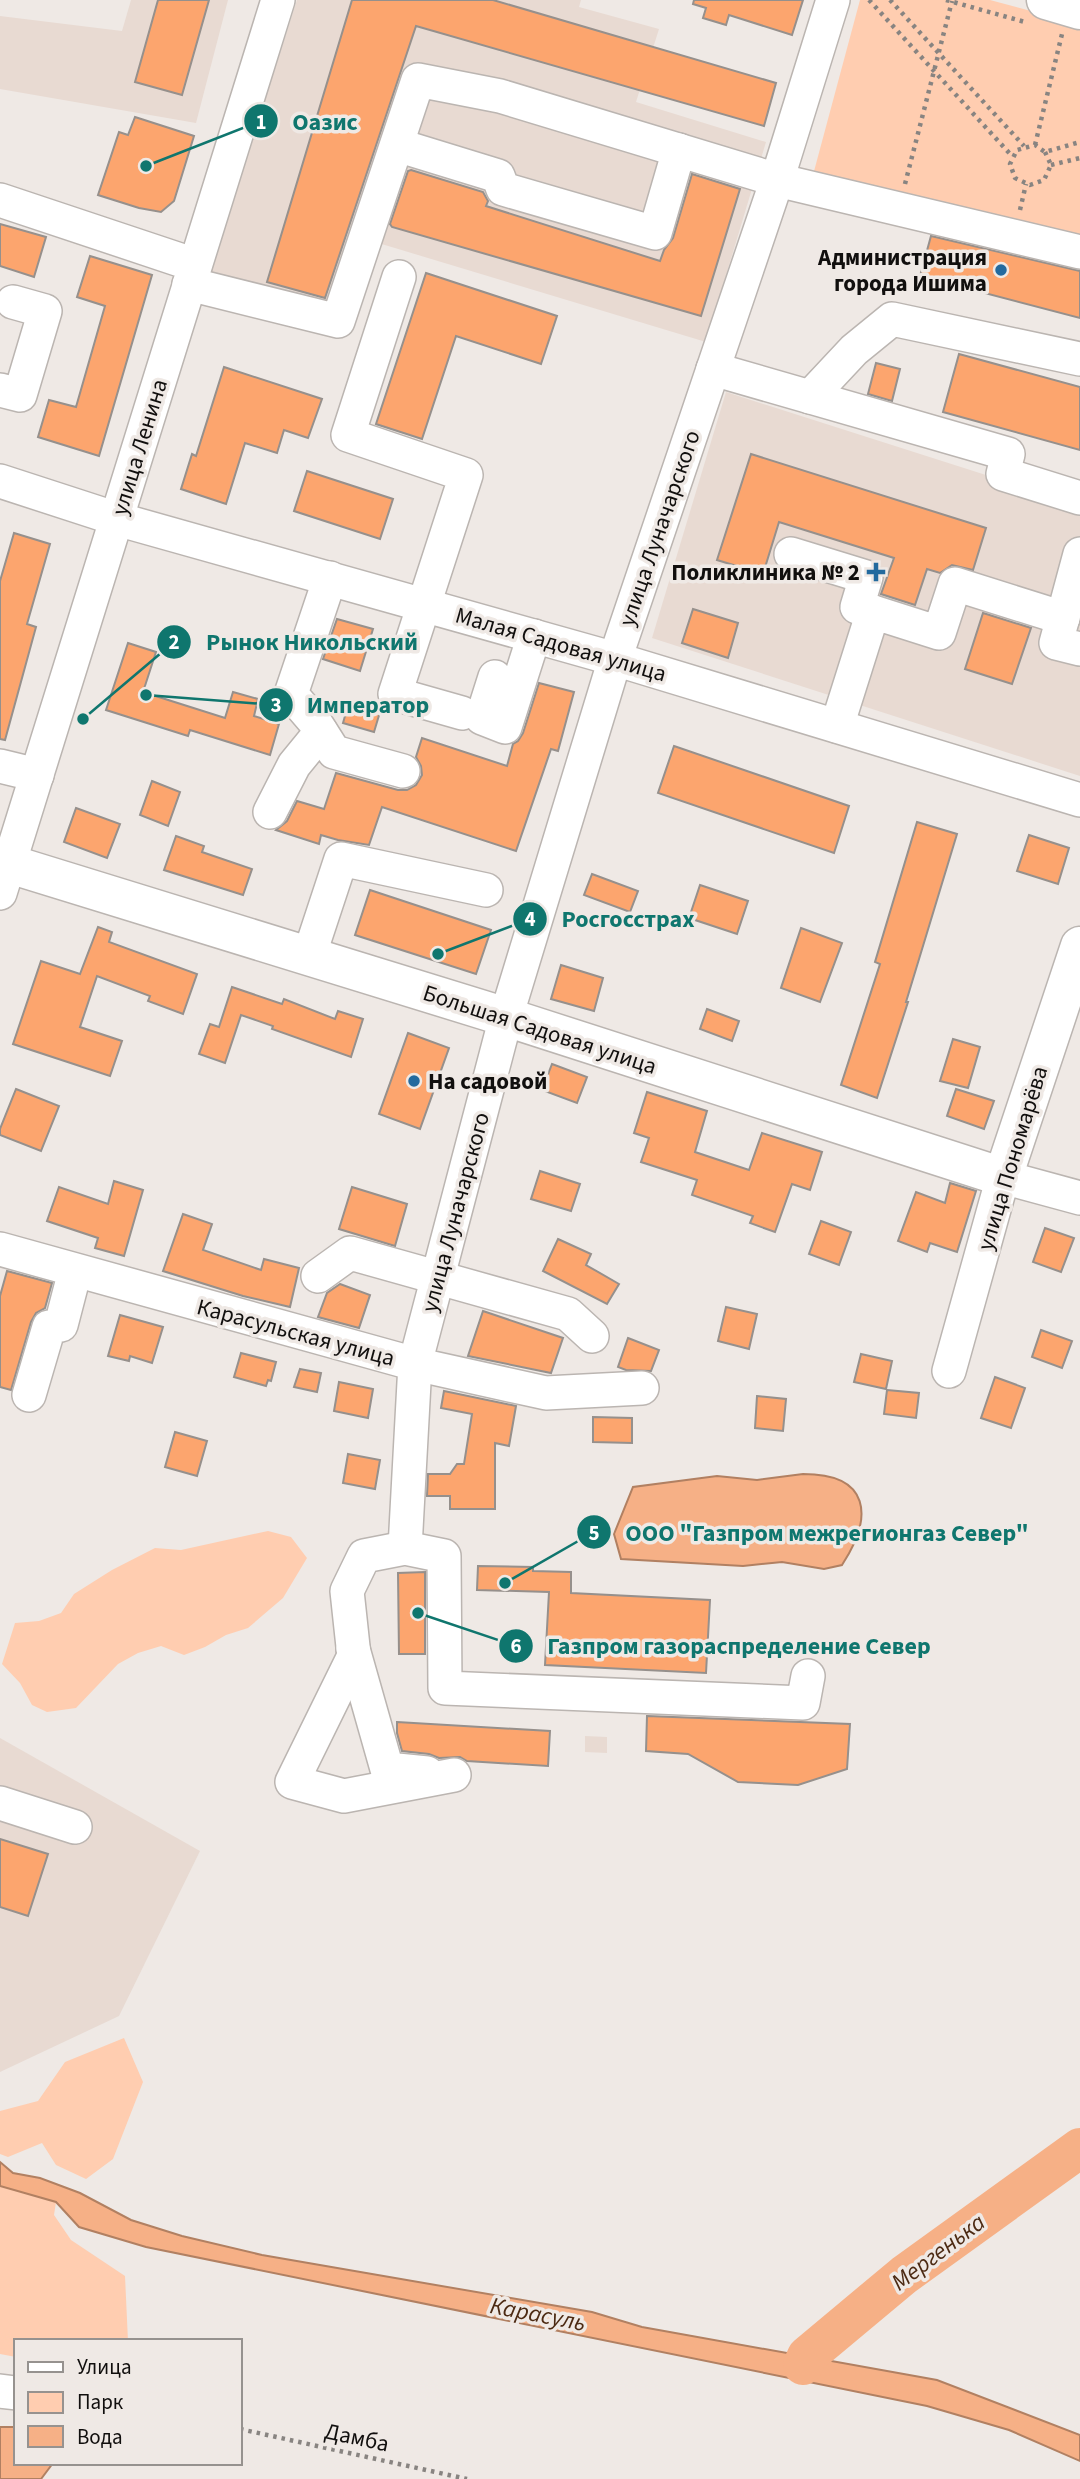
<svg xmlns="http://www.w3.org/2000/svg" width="1080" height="2479" font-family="'Source Sans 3',sans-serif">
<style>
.built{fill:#e8dad2}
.green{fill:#ffcdb0}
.water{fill:#f6b086;stroke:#b18062;stroke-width:2}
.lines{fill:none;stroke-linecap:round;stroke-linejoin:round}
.river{stroke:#f6b086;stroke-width:40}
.building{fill:#fca56e;stroke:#96908c;stroke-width:2}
.minor-casing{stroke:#bbb5b1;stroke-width:36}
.major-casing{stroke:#bbb5b1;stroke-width:41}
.path{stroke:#888481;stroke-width:4.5;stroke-dasharray:3.5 5;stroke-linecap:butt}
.minor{stroke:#fff;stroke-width:33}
.major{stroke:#fff;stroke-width:38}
.poi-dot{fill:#236a9e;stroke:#efe9e5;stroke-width:2.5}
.labels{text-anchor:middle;stroke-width:7;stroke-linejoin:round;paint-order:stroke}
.poi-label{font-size:23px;font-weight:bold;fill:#110f0e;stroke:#efe9e5;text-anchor:end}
.street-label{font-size:23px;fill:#110f0e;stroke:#efe9e5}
.water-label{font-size:24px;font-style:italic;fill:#4c2a13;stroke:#efe9e5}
.leader{fill:none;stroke:#0f766e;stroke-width:2.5}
.callout-dot{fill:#0f766e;stroke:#efe9e5;stroke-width:2.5}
.mark-label{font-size:21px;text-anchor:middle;font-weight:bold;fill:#fff}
.callout-label{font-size:24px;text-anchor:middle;font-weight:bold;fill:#0f766e;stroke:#efe9e5;stroke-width:7;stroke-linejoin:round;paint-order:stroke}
</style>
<rect width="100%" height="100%" fill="#efe9e5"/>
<g class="built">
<polygon points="131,0 228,0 196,123 0,89 0,16 122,31"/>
<polygon points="297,0 581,0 579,7 659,29 636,102 766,142 706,342 375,242 351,321 208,277"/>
<polygon points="726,392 1080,505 1080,776 652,638"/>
<polygon points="585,1736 607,1737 607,1753 585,1752"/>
<polygon points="0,1738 200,1851 119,2016 0,2072"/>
</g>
<g class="green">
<polygon points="860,0 990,0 1080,24 1080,247 813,175"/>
<polygon points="268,1531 291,1537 307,1558 283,1598 248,1628 226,1635 205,1647 184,1655 161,1646 138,1653 118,1664 76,1708 47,1712 32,1705 20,1683 2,1664 15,1623 39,1621 61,1613 74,1594 112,1570 155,1548 181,1550"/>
<polygon points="124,2038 143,2082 113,2159 86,2179 56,2165 42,2143 8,2157 0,2154 0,2111 38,2101 65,2062"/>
<polygon points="0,2186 56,2202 54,2215 71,2240 125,2276 128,2341 16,2341 16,2357 0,2354"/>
</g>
<g class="water">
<path d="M803,1474C870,1474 874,1516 842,1565L824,1569L782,1562L743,1566L621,1559L614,1534L633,1487L717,1476L757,1480Z"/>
<polygon points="0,2162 13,2173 40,2178 80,2193 131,2220 182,2236 262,2255 592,2312 642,2327 937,2380 1080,2435 1080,2461 1009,2430 927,2406 146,2247 79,2227 56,2202 0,2186"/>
<polygon points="0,2427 16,2427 16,2463 53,2463 41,2479 0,2479"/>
</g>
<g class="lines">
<polyline class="river" points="803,2365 807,2356 904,2275 1080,2148"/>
</g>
<g class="building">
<polygon points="158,0 209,0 182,95 135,82"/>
<polygon points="352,0 493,0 776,83 764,126 416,26 325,298 267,282"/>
<polygon points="694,0 803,0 792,35 729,15 726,25 703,18 706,8 693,4"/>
<polygon points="135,117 194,136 174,201 161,212 139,208 98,195 119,132 128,135"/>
<polygon points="411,170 483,192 488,201 486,206 660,261 664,250 673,238 692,174 740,189 701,316 392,227 390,224 408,171"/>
<polygon points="0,224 46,237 34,277 0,266"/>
<polygon points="931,236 1080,271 1080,318 920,276"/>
<polygon points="90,256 152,275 99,456 38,437 49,400 76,407 105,306 77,297"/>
<polygon points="426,273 557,316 541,364 456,336 422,439 376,424"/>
<polygon points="959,354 1080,387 1080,450 943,412"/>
<polygon points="876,363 900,369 892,401 868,394"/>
<polygon points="224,367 322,399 308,438 284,430 277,453 245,443 226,504 181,489 192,454 196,456"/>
<polygon points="751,454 986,528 973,570 952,565 940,573 927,569 915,605 881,594 894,558 779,522 763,574 717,560"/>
<polygon points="307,471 393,499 380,539 294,511"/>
<polygon points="14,533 50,544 27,624 36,627 5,740 0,739 0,581"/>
<polygon points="693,609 738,623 728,658 682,643"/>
<polygon points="983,613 1031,628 1012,684 965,669"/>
<polygon points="337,619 373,629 360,671 323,659"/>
<polygon points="128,643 156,652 143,692 225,718 233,692 258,699 254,716 279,724 270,755 190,730 188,736 106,710"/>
<polygon points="539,683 574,692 558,751 551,749 516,851 382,807 369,845 338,840 321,835 319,844 276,830 287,821 297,801 324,809 336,773 398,790 407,790 416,785 422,775 421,766 416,757 422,738 507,766 513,744 518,741 523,733"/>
<polygon points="349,702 380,712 374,732 343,723"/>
<polygon points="674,746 849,806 834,853 658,793"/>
<polygon points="152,781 180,792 168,826 140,815"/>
<polygon points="76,808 120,824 107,858 64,842"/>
<polygon points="917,822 957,834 906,1002 908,1002 877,1098 841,1085 880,964 875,962"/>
<polygon points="1029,835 1069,848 1058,884 1017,871"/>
<polygon points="176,836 204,846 202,852 252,869 243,895 164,870"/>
<polygon points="592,874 638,891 630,912 584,895"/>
<polygon points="700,885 748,901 737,934 689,918"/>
<polygon points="370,890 491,930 476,974 355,935"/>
<polygon points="98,927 112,932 109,942 197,974 183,1014 148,1001 150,996 97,976 80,1027 122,1041 110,1076 13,1044 41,961 80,974"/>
<polygon points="801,928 842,943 820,1002 781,988"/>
<polygon points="561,965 603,978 594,1011 551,999"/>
<polygon points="232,987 282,1004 284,999 335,1019 338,1011 363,1019 351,1057 272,1029 273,1026 241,1015 225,1063 199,1054 210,1024 219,1027"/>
<polygon points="707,1009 739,1021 732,1041 700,1029"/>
<polygon points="408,1033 449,1048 420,1129 379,1114"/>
<polygon points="953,1039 980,1047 968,1088 940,1081"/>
<polygon points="552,1064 587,1077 577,1103 542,1090"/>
<polygon points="16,1089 59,1106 41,1151 0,1135 0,1129"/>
<polygon points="956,1089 994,1101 984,1129 947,1116"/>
<polygon points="647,1092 707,1111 695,1152 749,1170 762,1133 822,1152 810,1190 792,1184 775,1232 750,1223 753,1216 692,1195 697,1180 641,1162 649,1138 634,1133"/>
<polygon points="540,1171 580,1184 571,1211 531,1199"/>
<polygon points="114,1181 143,1190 124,1256 95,1248 98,1238 47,1221 59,1187 108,1204"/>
<polygon points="950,1183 976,1191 957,1252 930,1243 927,1252 898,1241 916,1192 945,1203"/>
<polygon points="352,1187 407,1204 395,1246 339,1229"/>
<polygon points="183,1214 212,1224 203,1250 261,1270 264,1259 299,1268 290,1307 243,1296 163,1271"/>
<polygon points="821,1221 851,1232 839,1265 809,1254"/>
<polygon points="1045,1228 1074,1238 1061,1272 1033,1262"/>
<polygon points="558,1239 591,1254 586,1265 619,1284 607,1304 543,1271"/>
<polygon points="7,1271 52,1283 45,1308 36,1313 31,1322 11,1390 0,1387 0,1296"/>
<polygon points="340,1284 370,1295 359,1328 318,1317 327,1293"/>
<polygon points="726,1307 757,1314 749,1349 718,1341"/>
<polygon points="483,1311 563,1338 551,1373 468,1356"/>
<polygon points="120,1315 163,1327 152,1363 130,1356 129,1361 108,1356"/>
<polygon points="1041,1330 1072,1341 1062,1368 1032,1357"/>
<polygon points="628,1338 659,1350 651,1371 626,1370 618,1367"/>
<polygon points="241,1353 276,1362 271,1381 268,1380 266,1386 234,1377"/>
<polygon points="861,1354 892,1361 886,1389 854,1382"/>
<polygon points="300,1369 321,1373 317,1392 294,1387"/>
<polygon points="995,1377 1025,1388 1011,1428 981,1418"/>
<polygon points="339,1382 373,1389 368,1418 334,1411"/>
<polygon points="887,1390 919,1393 916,1418 884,1414"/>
<polygon points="444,1391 516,1406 509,1446 495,1443 495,1509 450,1509 450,1496 427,1496 428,1474 450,1474 457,1464 464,1464 472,1414 441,1408"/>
<polygon points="757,1396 786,1399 783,1431 755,1428"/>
<polygon points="593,1417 632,1418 632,1443 593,1442"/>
<polygon points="175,1432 207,1441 197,1476 165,1467"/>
<polygon points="348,1454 380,1460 375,1489 343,1483"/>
<polygon points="478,1566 533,1567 533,1571 571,1572 571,1593 710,1600 706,1673 545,1665 549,1592 477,1590"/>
<polygon points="425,1572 425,1654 399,1654 398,1573"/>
<polygon points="647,1716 850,1724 847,1769 798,1785 738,1782 688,1754 646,1751"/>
<polygon points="397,1722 550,1731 548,1766 467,1761 460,1757 439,1758 429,1754 402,1751 397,1733"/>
<polygon points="0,1839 48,1854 28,1916 0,1907"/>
</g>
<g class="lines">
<g class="minor-casing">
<g id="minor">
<polyline points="397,145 498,176 503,189 655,233 679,150"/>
<polyline points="0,200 195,265"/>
<polyline points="399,277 348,435 466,475 395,694 462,713"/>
<polyline points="189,284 338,321 418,80 500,96 777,180 1080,252"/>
<polyline points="713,369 1008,454 1003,474 1080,498"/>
<polyline points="0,390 20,395 45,311 13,302"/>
<polyline points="810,397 854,350 892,319 1080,359"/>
<polyline points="0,481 117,519 615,659 1080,800"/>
<polyline points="791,554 866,577 857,607 873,612"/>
<polyline points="1080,554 1056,643 1080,649"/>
<polyline points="330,578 291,694 315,722 334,752 403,771"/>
<polyline points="495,677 482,718 505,727 534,636"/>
<polyline points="837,726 873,612 939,633 955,584 1063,618"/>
<polyline points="0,766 37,775"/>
<polyline points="270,812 294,765 321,732"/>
<polyline points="0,893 278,0"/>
<polyline points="309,956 341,859 486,890"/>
<polyline points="0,1249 415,1364 405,1548"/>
<polyline points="318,1276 350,1253 568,1314 592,1336"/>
<polyline points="949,1371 1003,1177 1080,1198"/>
<polyline points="642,1388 546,1393 415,1364 506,1017 615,659 777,180 833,0"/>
<polyline points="29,1395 49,1327 61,1325 75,1271"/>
<polyline points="353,1649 387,1769 427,1773"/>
<polyline points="454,1775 344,1796 292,1782 354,1656 347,1591 364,1556 405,1548 444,1556 445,1688 803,1703 808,1676"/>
<polyline points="0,1803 75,1827"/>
<polyline points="0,2391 16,2393"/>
</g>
</g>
<g class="major-casing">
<g id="major">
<polyline points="1046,0 1080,10"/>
<polyline points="0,861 506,1017 1003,1177 1080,946"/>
</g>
</g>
<g class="path">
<polyline points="869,0 1012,156"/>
<polyline points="890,0 1024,146"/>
<polyline points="946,0 1025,22"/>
<polyline points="1035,145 1062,34"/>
<polyline points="1045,152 1051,165 1044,180 1030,185 1015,178 1010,164 1017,150 1035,145 1045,152 1080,142"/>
<polyline points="1051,165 1080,158"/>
<polyline points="905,184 952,1"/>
<polyline points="1020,210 1026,184"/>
<polyline points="240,2429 467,2479"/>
</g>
<use href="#minor" class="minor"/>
<use href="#major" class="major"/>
</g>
<g class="poi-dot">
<circle cx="1001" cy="270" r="7"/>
<path d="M872.5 561.5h7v7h7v7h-7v7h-7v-7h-7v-7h7z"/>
<circle cx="414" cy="1081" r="7"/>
</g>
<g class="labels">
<g class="poi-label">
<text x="987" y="265">Администрация<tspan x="987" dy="26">города Ишима</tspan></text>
<text x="860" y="580">Поликлиника № 2</text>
<text x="428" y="1089" text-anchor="start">На садовой</text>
</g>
<g class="street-label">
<text transform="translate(139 447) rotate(-73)" y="8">улица Ленина</text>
<text transform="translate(659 528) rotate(-71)" y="8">улица Луначарского</text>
<text transform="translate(561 644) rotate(16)" y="8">Малая Садовая улица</text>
<text transform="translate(540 1029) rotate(18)" y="8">Большая Садовая улица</text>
<text transform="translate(1012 1158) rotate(-73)" y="8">улица Пономарёва</text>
<text transform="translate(455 1212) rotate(-75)" y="8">улица Луначарского</text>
<text transform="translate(296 1332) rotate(15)" y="8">Карасульская улица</text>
<text transform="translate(357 2437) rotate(12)" y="8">Дамба</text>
</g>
<g class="water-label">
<text transform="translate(938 2252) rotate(-37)" y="8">Мергенька</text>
<text transform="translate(538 2314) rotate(11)" y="8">Карасуль</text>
</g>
</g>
<path class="leader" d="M146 166L261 121M83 719L174 642M146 695L276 705M438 954L530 919M505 1583L594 1532M418 1613L516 1646"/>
<g class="callout-dot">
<circle cx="146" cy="166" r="7"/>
<circle cx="83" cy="719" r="7"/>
<circle cx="146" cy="695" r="7"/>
<circle cx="438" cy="954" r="7"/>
<circle cx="505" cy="1583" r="7"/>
<circle cx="418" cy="1613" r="7"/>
<circle cx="261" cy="121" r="18"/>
<circle cx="174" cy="642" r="18"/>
<circle cx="276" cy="705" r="18"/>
<circle cx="530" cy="919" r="18"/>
<circle cx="594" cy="1532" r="18"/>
<circle cx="516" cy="1646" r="18"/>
</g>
<g class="mark-label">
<text x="261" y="129">1</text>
<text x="174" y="649">2</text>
<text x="276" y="712">3</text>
<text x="530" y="926">4</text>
<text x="594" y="1540">5</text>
<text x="516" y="1653">6</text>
</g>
<g class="callout-label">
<text x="325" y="130">Оазис</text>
<text x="312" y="650">Рынок Никольский</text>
<text x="368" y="713">Император</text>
<text x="628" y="927">Росгосстрах</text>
<text x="827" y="1541">ООО "Газпром межрегионгаз Север"</text>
<text x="739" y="1654">Газпром газораспределение Север</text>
</g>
<rect x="14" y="2339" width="228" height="126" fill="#efe9e5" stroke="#96928f" stroke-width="2"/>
<rect x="28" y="2362" width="35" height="10" fill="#ffffff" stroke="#96928f" stroke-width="2"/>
<text x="77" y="2374" font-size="21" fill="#110f0e">Улица</text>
<rect x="28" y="2392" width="35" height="21" fill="#ffcdb0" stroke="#96928f" stroke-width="2"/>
<text x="77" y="2409" font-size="21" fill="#110f0e">Парк</text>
<rect x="28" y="2426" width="35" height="21" fill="#f6b086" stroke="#96928f" stroke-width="2"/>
<text x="77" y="2444" font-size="21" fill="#110f0e">Вода</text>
</svg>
